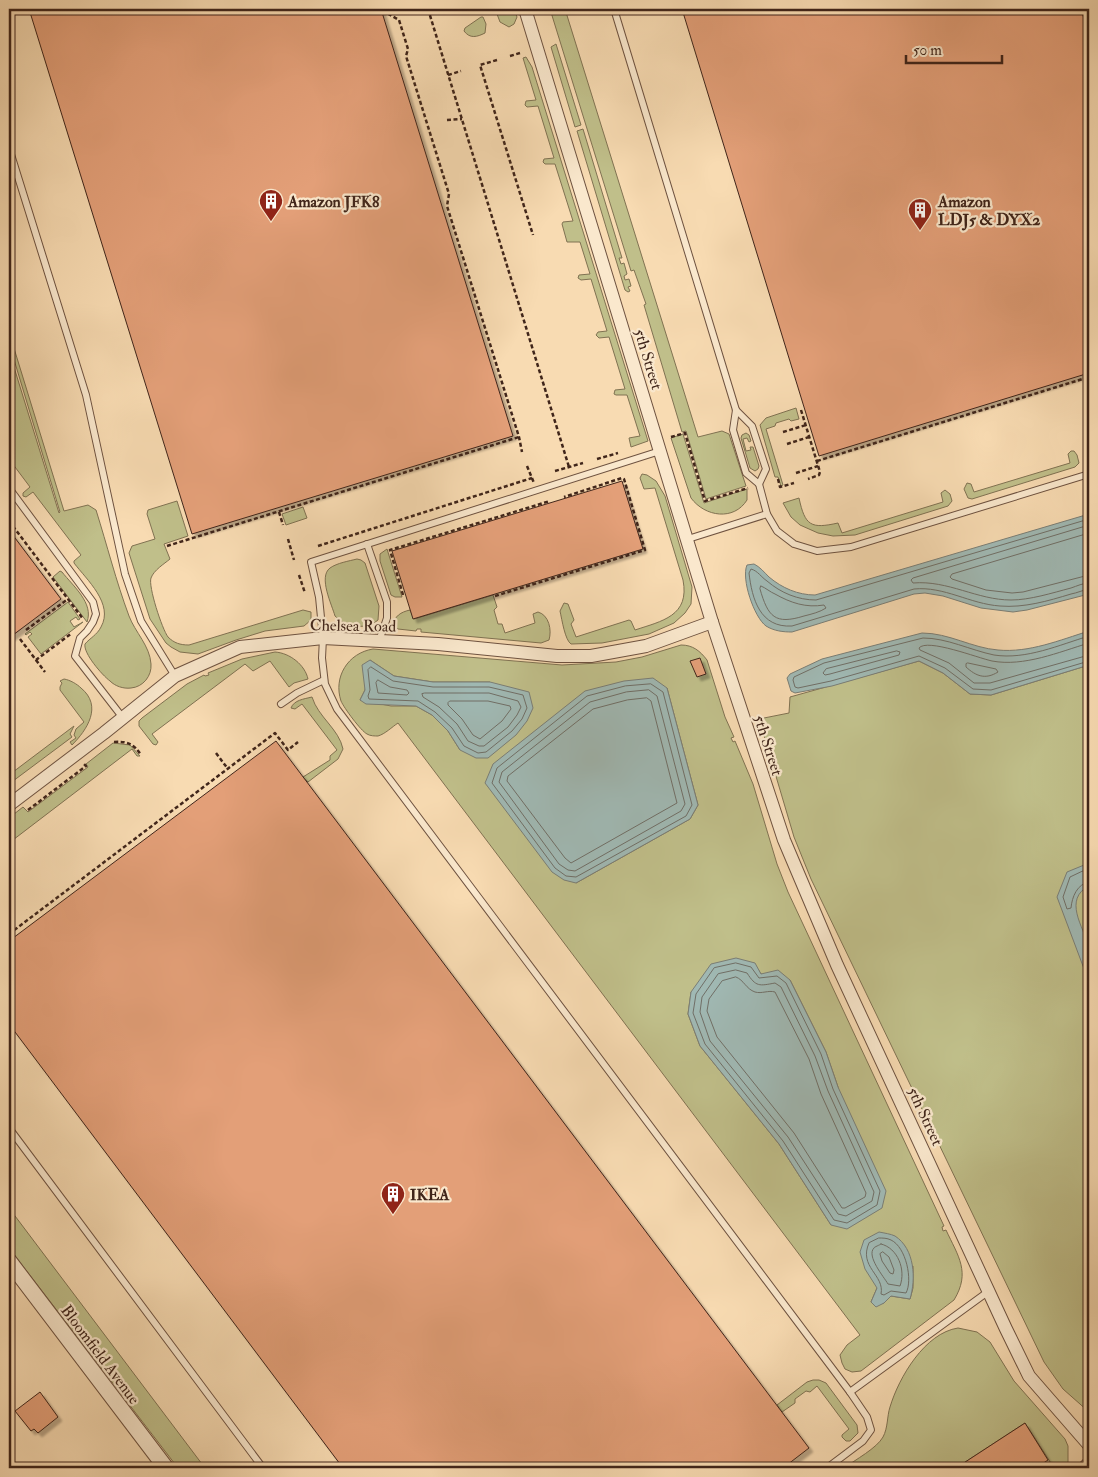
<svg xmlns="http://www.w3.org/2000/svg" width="1098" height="1477" font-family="'IM FELL Double Pica',serif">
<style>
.green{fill:#c0bf8a;stroke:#807252;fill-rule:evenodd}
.water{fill:#a0b9b4;stroke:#7a7e76}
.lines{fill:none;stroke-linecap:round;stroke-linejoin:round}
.shore{stroke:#706f67;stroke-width:1}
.building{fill:#e39f78;stroke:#40251a;filter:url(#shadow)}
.service-casing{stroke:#6e5240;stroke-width:8}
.minor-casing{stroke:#6e5240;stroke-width:14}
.tertiary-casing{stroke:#6e5240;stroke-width:17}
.path{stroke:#40251a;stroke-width:2.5;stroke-dasharray:4 2.5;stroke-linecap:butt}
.service{stroke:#fae8cd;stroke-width:6}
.minor{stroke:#fae8cd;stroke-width:12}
.tertiary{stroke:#fae8cd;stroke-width:15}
.labels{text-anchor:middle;stroke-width:4.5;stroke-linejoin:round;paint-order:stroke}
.poi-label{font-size:16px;font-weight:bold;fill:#40251a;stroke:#fae8cd;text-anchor:start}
.street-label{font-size:16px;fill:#40251a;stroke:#fae8cd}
</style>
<defs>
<filter id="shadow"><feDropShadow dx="4" dy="4" stdDeviation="1" flood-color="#0004"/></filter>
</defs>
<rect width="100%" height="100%" fill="#f8dbb2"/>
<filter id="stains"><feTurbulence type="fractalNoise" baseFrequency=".004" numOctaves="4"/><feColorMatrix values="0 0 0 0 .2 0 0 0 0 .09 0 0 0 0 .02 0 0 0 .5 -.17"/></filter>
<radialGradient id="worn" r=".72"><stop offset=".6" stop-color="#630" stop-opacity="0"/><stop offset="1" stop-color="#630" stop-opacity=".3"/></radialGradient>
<g class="green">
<polygon points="508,9 514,9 517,17 514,24 509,27 500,22 497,14 499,12 508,11"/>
<polygon points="550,9 565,9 698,437 722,431 729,434 746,486 706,499 686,431 682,432 644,305 646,304 634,270 631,271"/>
<path d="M481,17H483L486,24L485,33C477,37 470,39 464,31L465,28Z"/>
<polygon points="556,44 581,125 575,127 551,47"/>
<polygon points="526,57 532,67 648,441 631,447 629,438 640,436 627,395 616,395 614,394 615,390 625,389 609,337 599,338 596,335 598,332 607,331 591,279 581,280 578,278 579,275 590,274 580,242 567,242 562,224 563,222 573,221 555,164 545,164 543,162 544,159 554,158 538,106 527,107 525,105 526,101 536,100 523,58"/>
<polygon points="583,129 622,258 619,258 621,264 624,263 627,274 624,276 625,280 629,279 631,286 628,287 630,291 628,292 625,290 577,131"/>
<path d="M9,332L64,511L88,505L96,510C107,545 116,581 129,616C135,632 150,646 151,664C152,676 143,687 131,688C123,689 115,686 110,681C102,675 83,653 85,644C90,638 97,635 101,627C114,604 87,580 74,563V561L81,555L33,492L26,497L23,496V493L30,487L9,459V351L59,513L60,512L9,343Z"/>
<polygon points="796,408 799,419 791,421 789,419 776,423 775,426 766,429 783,485 781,486 778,477 775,477 760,425 766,418"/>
<polygon points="746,433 749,435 751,441 749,442 747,438 743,439 746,451 751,450 750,447 753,447 759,466 758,469 755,471 750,468 741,438 742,435"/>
<path d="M683,434L704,503L747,489V500C734,521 705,517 691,498L671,438Z"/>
<polygon points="1071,451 1074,451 1077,455 1079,463 1075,467 972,499 968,498 964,489 967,483 971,484 974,492 1070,463 1068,454"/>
<path d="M642,474L647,475L656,481L665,496L692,587L691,604L685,613L674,623L649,634L602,643L571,644C565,640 562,620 560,611L564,603L568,604L574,620L571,624L576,637L629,620L631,621L635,630C662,621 690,616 683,580L655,488L644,489L640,478Z"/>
<path d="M945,490L950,494L952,501L948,506L855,535L833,536L818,533L800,525L791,517L783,503L799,498C805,526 811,529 838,523L842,533L943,502L941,493Z"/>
<path d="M177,501L188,536L164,544L170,559C164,564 154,570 151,578C148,586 162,629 168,637C174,643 180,645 189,645L303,610L311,612V620L304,626L265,631L236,640L198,654L180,652L171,647L166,643L150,619L129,553L132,546L155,539L147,514L148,510Z"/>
<polygon points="303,507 307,518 286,525 282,514"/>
<polygon points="387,549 402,597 395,597 391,595 380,561 380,554"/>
<path d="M357,559L361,560L365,563L379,606L378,620L370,626C358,627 344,626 335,616C332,605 318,577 330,568C337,563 349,561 357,559Z"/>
<path d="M60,571L62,572C73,586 94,603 87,622L53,577Z"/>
<path d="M493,595L497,607L494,610L498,624H502L505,633L535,623L533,614L538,612C549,615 552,630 549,640L541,643L421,632V629H417L416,631L398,629L393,626C394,616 401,612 410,610L414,619Z"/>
<polygon points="68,602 80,619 78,620 76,617 70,621 74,627 83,622 41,654 28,637 32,634 30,632 26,635 25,634"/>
<path d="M681,645C693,645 700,651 707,660L725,717L734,737L731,738L733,742L735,741L753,784L777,864L788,892L944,1226L942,1227L943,1231L946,1230C958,1256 971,1272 954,1300L861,1371L852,1372L845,1369L842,1363L840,1355L847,1345L860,1335L398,723C392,727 385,734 378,736C375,736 370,736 367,734C361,731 344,708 341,701C333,677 348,653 373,649L562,665L616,662L642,657ZM370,660L394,676L433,682H490L460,750L448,731L432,715L416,706H391L360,700L365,690ZM667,688L698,805L690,819L576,883ZM754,963L761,974L790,980L826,1052L838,1087L831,1225L779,1144L700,1046L688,1014L691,992ZM913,1266V1288L910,1299L891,1296L884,1303L871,1302L877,1288Z"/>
<path d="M275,652C290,653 305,665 308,679L294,683L289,687L270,661L253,671L245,664L152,734L158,742L156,745L153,744L139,726V721L142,718L187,684L204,675L205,676L209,675L208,673L242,659Z"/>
<polygon points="919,661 943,673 970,694 991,695 1089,665 1089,1412 1063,1389 1044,1362 811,879 794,837 759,719 789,713 790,697"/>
<path d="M64,679C70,680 77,684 81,688C103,706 87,730 72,745L70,742L76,738L74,735L76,729L84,722L60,690V687L62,683L60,681Z"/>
<path d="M312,697C318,717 339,729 343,749L338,759L308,782L303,777L330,760V756L337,750L302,704L295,709L291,708C294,700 304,699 312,697Z"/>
<polygon points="74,726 70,734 72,737 9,784 9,775"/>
<polygon points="113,743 130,745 140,756 137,756 132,749 9,843 9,818 23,807 28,812 88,767 86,764"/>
<polygon points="9,1208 205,1468 178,1468 9,1248"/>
<path d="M958,1328L977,1332L990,1342L1014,1381L1065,1439L1068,1446V1462L1061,1468H1054L1025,1423L956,1468H844C855,1460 877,1448 883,1437C888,1428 887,1416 890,1407C899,1377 925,1333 958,1328Z"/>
<polygon points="813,1380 819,1380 826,1383 857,1425 858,1433 850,1441 846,1441 842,1437 842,1435 849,1429 817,1386 810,1392 806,1391 795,1399 795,1403 782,1412 777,1405 807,1382"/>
</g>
<g class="water">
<path d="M1089,514V594L1027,610L1013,612L981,608L943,596L925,593L914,594L792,632C783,632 774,631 766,626C754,617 741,579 747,565L754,564C760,567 764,572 769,577C782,588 798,595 815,595Z"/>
<path d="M1089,631V665L991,695L970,694L943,673L919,661L832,686L795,693L791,691L787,678L790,674L822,659L922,633C949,633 972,648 998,650C1029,653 1060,640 1089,631Z"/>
<polygon points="370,660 394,676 433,682 490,682 529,692 533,708 527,721 516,735 488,758 476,758 460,750 448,731 432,715 416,706 366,704 360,700 365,690 362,665"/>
<polygon points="653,678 667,688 698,805 690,819 576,883 564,880 552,872 485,783 493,764 585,691 624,681"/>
<path d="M1089,863V886C1063,899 1083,927 1089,946C1092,957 1089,971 1089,982L1057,897L1067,872Z"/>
<polygon points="736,958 755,963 761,974 778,970 790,980 826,1052 838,1087 886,1191 882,1208 847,1229 831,1225 779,1144 700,1046 688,1014 691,992 711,964"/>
<path d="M879,1232C884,1233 891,1234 895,1236C915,1249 916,1279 910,1299L891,1296L884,1303L876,1307L871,1302L877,1288L865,1269L860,1252L864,1240Z"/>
</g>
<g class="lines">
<g class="shore">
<path d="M1089,519L816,600C798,600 781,593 767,581C761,577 758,571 751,569L749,573C752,599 760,628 792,626L914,589C944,586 970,604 1000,606C1024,608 1048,601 1071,594C1077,593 1083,590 1089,589"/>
<path d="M1089,525L913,578L911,580L913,583C948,580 977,600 1011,600C1030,600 1052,593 1071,588C1077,586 1083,583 1089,583"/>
<polyline points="1089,533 952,574 950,577 952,579 986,590 1012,593 1023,592 1089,575"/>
<path d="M761,586C766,588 770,592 775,594C791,603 806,608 824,605L826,608C820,612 812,614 804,616C775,625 768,617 760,589Z"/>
<path d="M1089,636C1059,645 1026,660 994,655C970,650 947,638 923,638L824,663L794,677L793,680L795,687L798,688L831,681L919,656L945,668L973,689L991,690L1089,661"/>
<path d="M1089,643C1059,652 1024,667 992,661C978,658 927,638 919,648L920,650L949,663L974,683H990L1089,655"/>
<polygon points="897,651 900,652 899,655 830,674 825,675 823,673 826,669"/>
<path d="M968,663L996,669L998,672C985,680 976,676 966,667V664Z"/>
<polygon points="371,667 393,681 433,687 489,687 523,695 527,708 522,719 512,731 486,752 478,753 464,746 452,728 435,712 418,701 369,699 368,696 370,690 368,670"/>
<polygon points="378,680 390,687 407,690 409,693 407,695 378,693 376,683"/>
<polygon points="651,684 663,692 692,805 686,816 576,877 566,876 555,868 492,783 497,768 587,696 625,686"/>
<polygon points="649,690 657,696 685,804 681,811 575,871 568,870 559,864 499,782 502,772 590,702 626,692"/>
<polygon points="425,693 489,693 518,701 521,707 517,715 508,727 484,746 479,746 468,741 457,724 439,707 423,697 422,694"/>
<polygon points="647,698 651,701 677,803 571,863 565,858 507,781 508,776 593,709 627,700"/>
<polygon points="450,701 488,701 510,706 511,709 502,721 480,739 473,735 462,719 448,705 448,703"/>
<path d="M1089,868L1070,877L1063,897L1067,909L1071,908C1072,897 1077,884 1089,882"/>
<polygon points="736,963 751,967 759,978 777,976 786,983 821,1054 833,1089 880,1191 877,1205 847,1223 834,1220 783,1141 705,1044 693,1013 696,994 714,968"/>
<path d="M736,970L747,973C756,987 759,986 775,983L781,987L815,1056L828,1091L874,1192L872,1201L846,1216L838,1214L788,1137L710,1041L700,1012L702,997L718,974Z"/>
<path d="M736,977C744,980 746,989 755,992C762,994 768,990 775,992L809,1059L821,1094L866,1193L865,1197L845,1208H842L794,1133L717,1037L707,1011L709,999L722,981Z"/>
<path d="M879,1238C883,1238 887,1238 891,1240C906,1247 913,1280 906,1293L891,1291L884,1295L881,1294C885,1275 858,1267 869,1243Z"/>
<path d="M881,1244C898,1248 906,1270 900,1286L888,1284C884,1277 866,1256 874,1248C874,1247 880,1245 881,1244Z"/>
<polygon points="883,1252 889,1257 894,1270 893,1274 890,1273 882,1261 880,1254"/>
</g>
</g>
<g class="building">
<polygon points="29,9 381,9 513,436 192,534"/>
<polygon points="682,9 1081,9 1089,35 1089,373 819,456"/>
<polygon points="622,481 643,549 413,619 392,551"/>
<polygon points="9,530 61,599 9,638"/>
<polygon points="700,658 706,674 697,677 690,661"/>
<polygon points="276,741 809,1448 783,1468 343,1468 9,1024 9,941"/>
<polygon points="40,1392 58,1417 38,1433 34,1429 31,1431 15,1411"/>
<polygon points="1025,1423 1048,1460 1036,1468 956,1468"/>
</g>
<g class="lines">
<g class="service-casing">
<g id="service">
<polyline points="614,9 736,410 733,430 746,473 759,484 767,514 777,531 794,544 817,551 851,547 1089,474"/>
<polyline points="9,148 86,395 125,574 141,621 175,676"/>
<polyline points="736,410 752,426 766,469 759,484"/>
<polyline points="660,451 311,562 319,597 323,638 322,658 325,684 337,709 850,1392 989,1291"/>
<polyline points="9,488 93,602 96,614 93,622 87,631 80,638 75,656 123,718"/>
<polyline points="688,539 767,514"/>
<polyline points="367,544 387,602 387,618 379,641"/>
<polyline points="281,704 297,693 324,680"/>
<polyline points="9,1128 263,1468"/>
<polyline points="827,1468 863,1441 871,1430 867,1417 850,1392"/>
</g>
</g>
<g class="minor-casing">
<g id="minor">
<polyline points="525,9 712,622 784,840 837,965 1006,1329 1029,1376 1089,1445"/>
<polyline points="9,805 104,733 175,676 240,647 323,638 438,644 557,656 591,656 646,646 712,622"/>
</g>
</g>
<g class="tertiary-casing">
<g id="tertiary">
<polyline points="9,1261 166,1468"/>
<polyline points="1086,1468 1089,1465"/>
</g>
</g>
<g class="path">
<polyline points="384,9 385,12 399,20 408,49 406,56 449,194 447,206 519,437 522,452"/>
<polyline points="428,9 569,467"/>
<polyline points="510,56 520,53"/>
<polyline points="497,60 480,65 533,235"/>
<polyline points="448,75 461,71"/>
<polyline points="447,120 462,119"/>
<polyline points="801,410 820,472 819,475 808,479"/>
<polyline points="783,432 806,425"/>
<polyline points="671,437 685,433 705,501 748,488"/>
<polyline points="787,444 809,437"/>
<polyline points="597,459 618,453"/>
<polyline points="817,461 1089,377"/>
<polyline points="527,466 534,483"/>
<polyline points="555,471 583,463"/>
<polyline points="796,473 818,466"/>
<polyline points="778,479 780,487 794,483"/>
<polyline points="279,512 283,525"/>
<polyline points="9,521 83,619"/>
<polyline points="288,539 294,560"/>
<polyline points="167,546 519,437"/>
<polyline points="318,546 532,478"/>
<polyline points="299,575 305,593"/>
<polyline points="403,595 390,550 550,501"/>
<polyline points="495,596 645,550 624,479 622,478 564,497"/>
<polyline points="26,630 68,599"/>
<polyline points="20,639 36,660 72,633"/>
<polyline points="36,660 45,672"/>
<path d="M114,742C127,741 134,744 141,755"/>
<polyline points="216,753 228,769"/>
<polyline points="28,810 86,766 84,764"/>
<polyline points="9,934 275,733 288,750 298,742"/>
</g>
<use href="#service" class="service"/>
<use href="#minor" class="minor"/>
<use href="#tertiary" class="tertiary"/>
</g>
<defs>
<g id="building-pin" transform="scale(1.25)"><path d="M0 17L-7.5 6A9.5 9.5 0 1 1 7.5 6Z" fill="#8f2418" stroke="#fae8cd"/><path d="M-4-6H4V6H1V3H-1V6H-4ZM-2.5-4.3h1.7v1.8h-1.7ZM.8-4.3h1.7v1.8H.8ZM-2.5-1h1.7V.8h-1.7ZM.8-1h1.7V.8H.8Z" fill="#fff"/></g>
</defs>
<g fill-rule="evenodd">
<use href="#building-pin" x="271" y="201"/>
<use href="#building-pin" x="920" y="210"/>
<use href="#building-pin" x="393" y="1194"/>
</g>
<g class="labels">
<g class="poi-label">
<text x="288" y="207">Amazon JFK8</text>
<text x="938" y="207">Amazon<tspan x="938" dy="18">LDJ5 &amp; DYX2</tspan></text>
<text x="410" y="1200">IKEA</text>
</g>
<g class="street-label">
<text transform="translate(649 359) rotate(73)" y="6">5th Street</text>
<text transform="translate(353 625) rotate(1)" y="6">Chelsea Road</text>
<text transform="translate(769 745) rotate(72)" y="6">5th Street</text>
<text transform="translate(926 1116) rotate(65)" y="6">5th Street</text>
<text transform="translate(101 1354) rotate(53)" y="6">Bloomfield Avenue</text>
</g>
</g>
<rect width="1098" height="1477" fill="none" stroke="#f8dbb2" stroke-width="30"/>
<rect x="10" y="10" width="1078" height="1457" fill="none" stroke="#40251a" stroke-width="2.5"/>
<rect x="15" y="15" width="1068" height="1447" fill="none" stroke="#40251a"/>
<path d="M906 55v8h96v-8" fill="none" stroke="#40251a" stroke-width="2.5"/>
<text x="913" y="55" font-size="15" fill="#40251a" stroke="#fae8cd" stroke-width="4" paint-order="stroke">50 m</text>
<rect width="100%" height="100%" filter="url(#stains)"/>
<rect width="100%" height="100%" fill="url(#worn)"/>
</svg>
